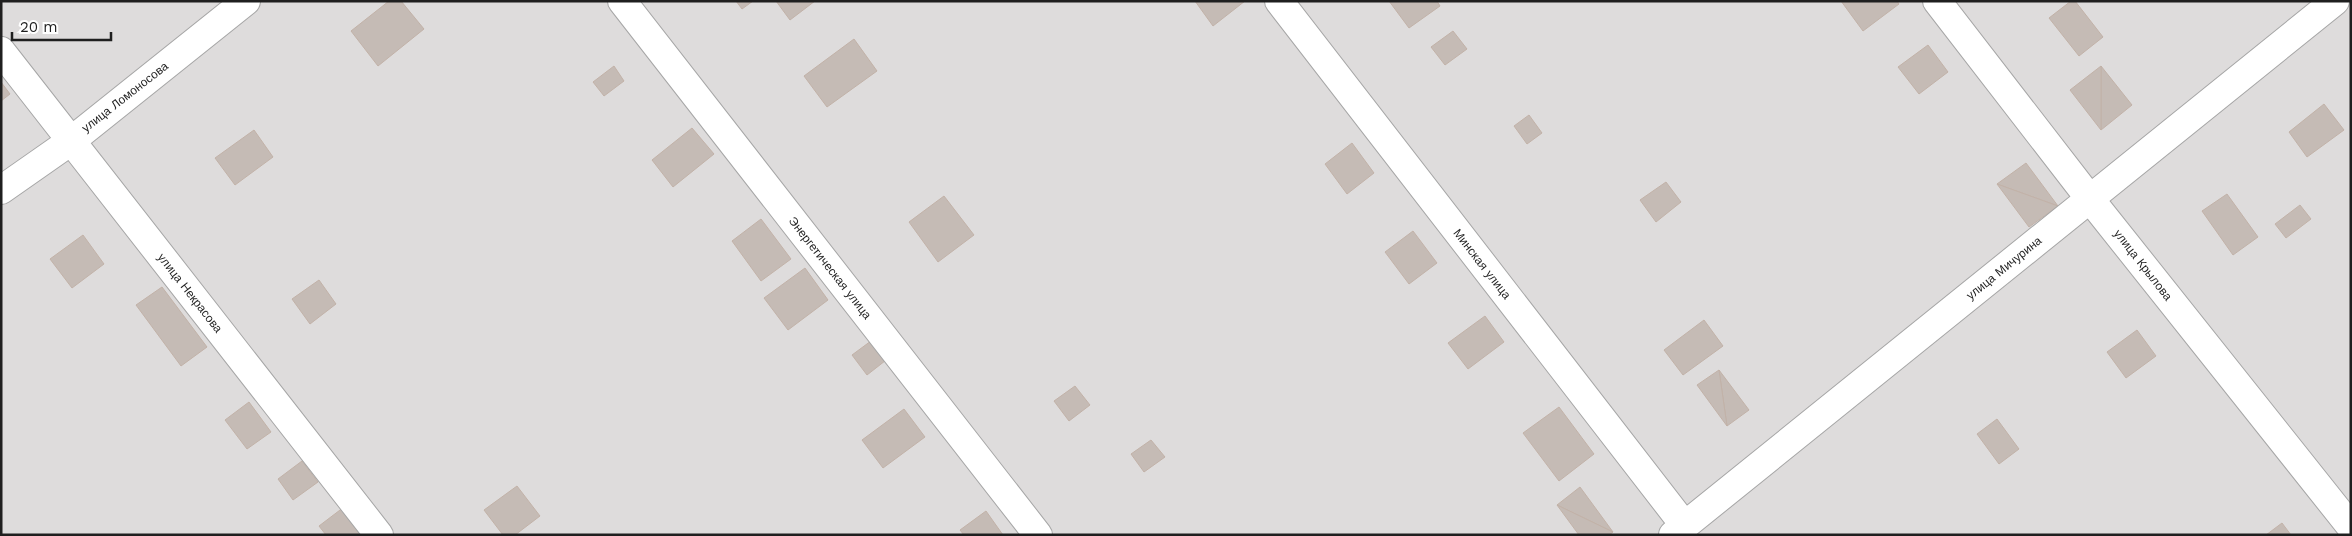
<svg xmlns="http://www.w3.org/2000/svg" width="2352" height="536" font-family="'Work Sans',sans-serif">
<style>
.residential{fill:#dedcdc}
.building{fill:#c5bbb5;stroke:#c2b2a8}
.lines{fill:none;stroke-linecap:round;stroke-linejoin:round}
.street-casing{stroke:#a6a6a6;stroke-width:30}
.street{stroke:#fff;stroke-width:28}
.labels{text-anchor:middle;stroke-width:4;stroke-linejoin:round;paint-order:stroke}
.street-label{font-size:12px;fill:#1f1f1f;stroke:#fff}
</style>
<rect width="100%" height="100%" fill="#f0ece6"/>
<rect class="residential" x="1" y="1" width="2350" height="534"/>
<g class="building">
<polygon points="389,1 401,1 424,29 378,66 351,31"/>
<polygon points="736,1 753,1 742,9"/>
<polygon points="776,1 815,1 790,20"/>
<polygon points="1195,1 1245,1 1213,26"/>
<polygon points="1389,1 1437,1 1440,6 1409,28"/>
<polygon points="1841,1 1897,1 1899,4 1863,31"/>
<polygon points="2071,1 2075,1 2103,37 2079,56 2049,18"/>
<polygon points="1453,31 1467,49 1445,65 1431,47"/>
<polygon points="854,39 877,71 827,107 804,76"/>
<polygon points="1928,45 1948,72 1919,94 1898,67"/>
<polygon points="614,66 624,81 604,96 593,82"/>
<polygon points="2101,66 2132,105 2101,130"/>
<polygon points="2101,66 2101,130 2070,90"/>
<polygon points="1,82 10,94 1,101"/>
<polygon points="2324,104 2344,130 2307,157 2289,132"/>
<polygon points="1529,115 1542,133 1527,144 1514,126"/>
<polygon points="692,128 714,154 673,187 652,160"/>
<polygon points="254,130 273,157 235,185 215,158"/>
<polygon points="1352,143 1374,173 1347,194 1325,164"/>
<polygon points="2026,163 2058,206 1997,184"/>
<polygon points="1666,182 1681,202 1656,222 1640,200"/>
<polygon points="1997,184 2058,206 2029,227"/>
<polygon points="2227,194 2258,237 2233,255 2202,211"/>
<polygon points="944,196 974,235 938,262 909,222"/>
<polygon points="2300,205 2311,219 2286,238 2275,224"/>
<polygon points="761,219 791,259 761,281 732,241"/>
<polygon points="1413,231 1437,263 1409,284 1385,252"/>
<polygon points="83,235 104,264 72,288 50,259"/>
<polygon points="805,268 828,300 788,330 764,298"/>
<polygon points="319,280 336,304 310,324 292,299"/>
<polygon points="162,287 207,347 181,366 136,305"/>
<polygon points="1485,316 1504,342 1468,369 1448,343"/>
<polygon points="1704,320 1723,346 1683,375 1664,350"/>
<polygon points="2137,330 2156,356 2126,378 2107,352"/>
<polygon points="875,338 890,357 867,375 852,355"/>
<polygon points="1719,370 1749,410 1727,426"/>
<polygon points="1719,370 1727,426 1697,385"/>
<polygon points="1075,386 1090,405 1069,421 1054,401"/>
<polygon points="249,402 271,432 247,449 225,420"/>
<polygon points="1559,407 1594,454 1559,481 1523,433"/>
<polygon points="904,409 925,437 883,468 862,440"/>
<polygon points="1997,419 2019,449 1999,464 1977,434"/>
<polygon points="1151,440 1165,457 1144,472 1131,454"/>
<polygon points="302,461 318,482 293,500 278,479"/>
<polygon points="517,486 540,516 515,535 503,535 484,510"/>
<polygon points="1580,487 1613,532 1557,505"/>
<polygon points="1557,505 1613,532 1609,535 1579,535"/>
<polygon points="344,507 362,532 358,535 326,535 319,526"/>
<polygon points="986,511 1003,535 964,535 960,530"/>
<polygon points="2282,523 2291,535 2266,535"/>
</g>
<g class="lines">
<g class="street-casing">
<g id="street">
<polyline points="622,1 1038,535"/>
<polyline points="1279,1 1685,526"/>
<polyline points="1937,1 2090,199 2351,527"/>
<polyline points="1,51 379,535"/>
<polyline points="1,190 71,141 246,1"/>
<polyline points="1673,535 2335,1"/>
</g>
</g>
<use href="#street" class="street"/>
</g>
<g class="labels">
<g class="street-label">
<text transform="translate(125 97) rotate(-38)" y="4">улица Ломоносова</text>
<text transform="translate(1482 264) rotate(52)" y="4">Минская улица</text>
<text transform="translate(2143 265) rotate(52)" y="4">улица Крылова</text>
<text transform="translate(830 268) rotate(52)" y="4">Энергетическая улица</text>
<text transform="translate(2004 268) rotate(-39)" y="4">улица Мичурина</text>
<text transform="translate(190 293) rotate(52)" y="4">улица Некрасова</text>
</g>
</g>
<rect width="2352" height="536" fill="none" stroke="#1f1f1f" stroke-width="5"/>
<path d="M12 32v8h99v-8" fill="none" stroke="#1f1f1f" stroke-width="2.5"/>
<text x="20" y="32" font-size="15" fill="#1f1f1f" stroke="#ffffff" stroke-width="4" paint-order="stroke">20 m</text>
</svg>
